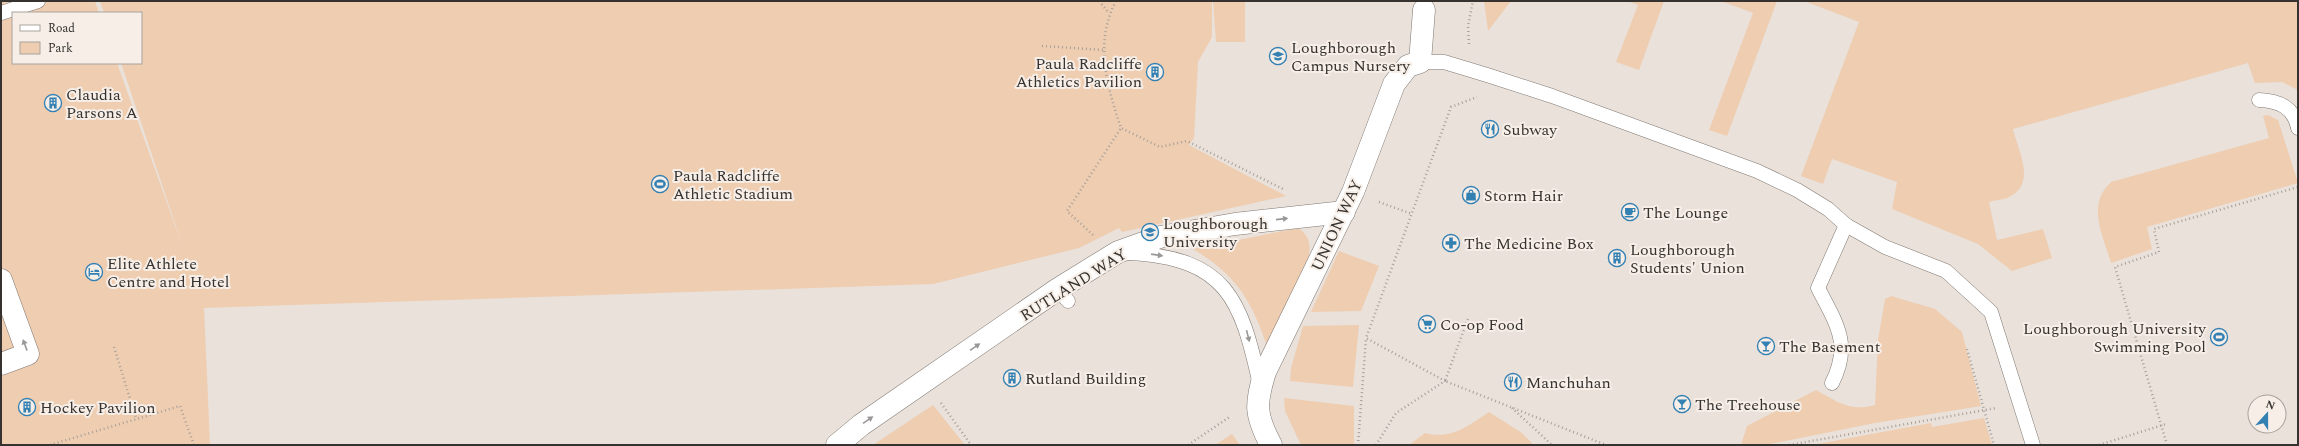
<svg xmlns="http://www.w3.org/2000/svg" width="2299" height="446" font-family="Spectral,serif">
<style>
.green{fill:#efcdb1}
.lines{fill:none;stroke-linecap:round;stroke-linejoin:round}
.service-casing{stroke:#807973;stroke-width:15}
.minor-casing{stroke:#807973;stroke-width:23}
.path{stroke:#a6a09a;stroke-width:2.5;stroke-dasharray:1 3;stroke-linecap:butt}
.service{stroke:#fff;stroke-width:14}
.minor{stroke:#fff;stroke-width:22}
.oneway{fill:#9a9897}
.labels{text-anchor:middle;stroke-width:4;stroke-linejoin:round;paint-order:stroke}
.poi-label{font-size:16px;fill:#35322f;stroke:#f6eee7;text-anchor:start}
.street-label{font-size:16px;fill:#35322f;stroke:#f6eee7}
</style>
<rect width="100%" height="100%" fill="#e9e1da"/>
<g class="green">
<polygon points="1,1 95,1 99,13 13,13 13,63 117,63 185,253 121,63 141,63 141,13 104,13 100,1 1212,1 1212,37 1198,62 1194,138 1189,145 1286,196 1122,232 1119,228 1079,248 933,284 204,308 210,445 1,445"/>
<polygon points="1213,1 1245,1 1245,42 1216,42"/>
<polygon points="1484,1 1511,1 1488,31"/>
<polygon points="1627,1 1664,1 1639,70 1616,62 1638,5"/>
<polygon points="1721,1 1777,1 1727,136 1709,130 1753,13"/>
<path d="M1804,1H2298V90L2282,82L2255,83L2248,63L2013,129C2018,151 2038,185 2007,198C2002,200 1995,200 1989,202L1997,240L2043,229L2052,258L2012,271L1978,244L1892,209L1897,182L1832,159L1823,184L1801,176L1859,22Z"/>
<path d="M2268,115L2278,120L2298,183L2147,227L2152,249L2111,263C2103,235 2086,205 2111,182L2269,138L2263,116Z"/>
<path d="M1298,228C1310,236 1310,243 1309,256L1267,346C1251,299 1236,275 1193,249Z"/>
<polygon points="1339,251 1379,266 1361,311 1311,312"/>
<path d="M1891,296L1935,309L1962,332L1981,406L1875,423L1765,445H1741L1747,426L1816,390C1838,402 1850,412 1875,405L1878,340L1885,299Z"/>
<polygon points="1359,325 1353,387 1290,381 1291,368 1303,326"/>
<polygon points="1284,398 1354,406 1354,445 1301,445 1285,411"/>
<polygon points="933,405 965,445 873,445"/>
<path d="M1489,412L1522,433L1534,445H1409L1425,433C1451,440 1468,426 1489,412Z"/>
<polygon points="1984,418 1992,445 1812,445 1931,423 1932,427"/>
<polygon points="1232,434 1240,445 1215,445"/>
</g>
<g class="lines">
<g class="service-casing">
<g id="service">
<polyline points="1,13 38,1"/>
<polyline points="1420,62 1444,62 1487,75 1552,96 1757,171 1797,190 1828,209 1846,225 1885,247 1946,271 1991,312 2033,445"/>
<path d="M2259,100C2279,101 2294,107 2298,128"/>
<path d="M1129,253C1227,258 1241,299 1260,385"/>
<polyline points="1058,289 1068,301"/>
<path d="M1832,383C1852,344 1836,323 1818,288L1846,225"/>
</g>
</g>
<g class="minor-casing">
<g id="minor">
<polyline points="1,280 28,354 1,364"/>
<polyline points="837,445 861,425 1058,289 1118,252 1160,237 1235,224 1344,212"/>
<path d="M1271,445C1255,415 1255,404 1265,372L1353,192L1394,84L1408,66L1420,62L1424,10"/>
</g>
</g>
<g class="path">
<polyline points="1099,1 1109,13"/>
<path d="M1116,1C1094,42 1107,87 1121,128L1160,147L1187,141L1283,189"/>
<polyline points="1469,44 1468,26 1473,1"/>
<polyline points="1042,46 1104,50"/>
<polyline points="1379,202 1412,214"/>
<polyline points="1093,235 1067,211 1121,128"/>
<polyline points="1468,319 1445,381 1606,445"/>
<polyline points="114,347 136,418"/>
<polyline points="1967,349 1994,445"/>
<polyline points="941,403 971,445"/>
<polyline points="1512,408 1552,445"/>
<polyline points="50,445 180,406 194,445"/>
<polyline points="1188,445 1231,416"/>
<polyline points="1358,445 1366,338"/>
<polyline points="1376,445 1396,413 1445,381 1366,338 1451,107 1477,97"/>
<polyline points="1789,445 1996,408"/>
<polyline points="2099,445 2166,424"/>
<polyline points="2167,445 2115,267 2159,252 2154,229 2298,187"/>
</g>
<use href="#service" class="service"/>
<use href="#minor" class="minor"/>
</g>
<defs><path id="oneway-solid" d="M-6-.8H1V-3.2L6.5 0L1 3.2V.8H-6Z"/></defs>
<g class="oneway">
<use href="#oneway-solid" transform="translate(1282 219) rotate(-6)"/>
<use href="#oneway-solid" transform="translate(1157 255) rotate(8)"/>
<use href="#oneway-solid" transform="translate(1248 336) rotate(76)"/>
<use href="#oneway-solid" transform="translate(25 345) rotate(-110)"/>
<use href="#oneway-solid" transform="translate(975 347) rotate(-34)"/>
<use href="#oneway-solid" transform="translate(868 420) rotate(-34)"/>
</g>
<defs>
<g id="school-ring" transform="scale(0.9)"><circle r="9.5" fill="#f6eee7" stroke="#3380b3" stroke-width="1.5"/><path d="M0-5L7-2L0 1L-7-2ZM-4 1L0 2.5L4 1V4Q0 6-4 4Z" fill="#3380b3"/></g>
<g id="building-ring" transform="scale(0.9)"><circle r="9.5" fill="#f6eee7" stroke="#3380b3" stroke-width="1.5"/><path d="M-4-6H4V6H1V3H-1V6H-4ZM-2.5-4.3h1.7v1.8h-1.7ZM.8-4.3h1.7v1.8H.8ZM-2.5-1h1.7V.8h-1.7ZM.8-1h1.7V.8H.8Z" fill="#3380b3"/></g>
<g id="restaurant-ring" transform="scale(0.9)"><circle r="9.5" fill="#f6eee7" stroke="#3380b3" stroke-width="1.5"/><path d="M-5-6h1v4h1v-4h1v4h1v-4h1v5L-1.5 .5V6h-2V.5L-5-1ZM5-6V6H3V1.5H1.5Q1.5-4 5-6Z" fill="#3380b3"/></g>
<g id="stadium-ring" transform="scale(0.9)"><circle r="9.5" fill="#f6eee7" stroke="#3380b3" stroke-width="1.5"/><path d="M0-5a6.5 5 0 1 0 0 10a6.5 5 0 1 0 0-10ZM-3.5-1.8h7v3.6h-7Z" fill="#3380b3"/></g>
<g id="shop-ring" transform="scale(0.9)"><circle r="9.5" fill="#f6eee7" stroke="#3380b3" stroke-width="1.5"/><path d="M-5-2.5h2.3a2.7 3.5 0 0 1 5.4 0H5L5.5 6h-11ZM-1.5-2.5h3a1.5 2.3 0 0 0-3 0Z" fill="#3380b3"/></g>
<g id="cafe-ring" transform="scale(0.9)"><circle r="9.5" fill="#f6eee7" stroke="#3380b3" stroke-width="1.5"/><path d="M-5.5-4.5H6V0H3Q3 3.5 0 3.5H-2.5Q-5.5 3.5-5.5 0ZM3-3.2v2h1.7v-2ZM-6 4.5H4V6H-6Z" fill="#3380b3"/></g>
<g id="university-ring" transform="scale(0.9)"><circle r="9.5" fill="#f6eee7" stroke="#3380b3" stroke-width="1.5"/><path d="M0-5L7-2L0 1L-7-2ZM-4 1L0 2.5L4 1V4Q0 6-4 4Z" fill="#3380b3"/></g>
<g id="pharmacy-ring" transform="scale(0.9)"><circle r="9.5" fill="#f6eee7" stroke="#3380b3" stroke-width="1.5"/><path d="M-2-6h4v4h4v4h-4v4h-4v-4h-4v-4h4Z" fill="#3380b3"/></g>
<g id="hotel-ring" transform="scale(0.9)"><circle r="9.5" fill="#f6eee7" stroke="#3380b3" stroke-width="1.5"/><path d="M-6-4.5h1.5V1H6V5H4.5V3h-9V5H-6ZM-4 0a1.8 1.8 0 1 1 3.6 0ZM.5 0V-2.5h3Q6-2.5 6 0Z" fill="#3380b3"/></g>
<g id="supermarket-ring" transform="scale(0.9)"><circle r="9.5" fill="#f6eee7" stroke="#3380b3" stroke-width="1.5"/><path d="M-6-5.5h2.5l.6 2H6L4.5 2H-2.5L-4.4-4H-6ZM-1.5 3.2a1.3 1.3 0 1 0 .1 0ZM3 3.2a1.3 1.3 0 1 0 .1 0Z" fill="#3380b3"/></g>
<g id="bar-ring" transform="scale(0.9)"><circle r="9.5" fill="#f6eee7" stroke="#3380b3" stroke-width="1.5"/><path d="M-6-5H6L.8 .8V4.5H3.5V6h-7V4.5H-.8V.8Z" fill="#3380b3"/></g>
</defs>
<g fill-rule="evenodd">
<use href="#school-ring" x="1278" y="56"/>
<use href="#building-ring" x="1155" y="72"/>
<use href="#building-ring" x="53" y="103"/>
<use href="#restaurant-ring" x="1490" y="129"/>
<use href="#stadium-ring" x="660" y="184"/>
<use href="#shop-ring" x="1471" y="195"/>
<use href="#cafe-ring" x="1630" y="212"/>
<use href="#university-ring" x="1150" y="232"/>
<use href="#pharmacy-ring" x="1451" y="243"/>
<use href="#building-ring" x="1617" y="258"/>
<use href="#hotel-ring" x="94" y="272"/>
<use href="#supermarket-ring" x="1427" y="324"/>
<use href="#stadium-ring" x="2219" y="337"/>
<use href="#bar-ring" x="1766" y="346"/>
<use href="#building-ring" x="1012" y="378"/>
<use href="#restaurant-ring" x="1513" y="382"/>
<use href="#bar-ring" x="1682" y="404"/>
<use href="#building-ring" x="27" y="407"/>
</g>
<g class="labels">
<g class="poi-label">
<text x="1291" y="53">Loughborough<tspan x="1291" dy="18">Campus Nursery</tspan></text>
<text x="1142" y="69" text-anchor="end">Paula Radcliffe<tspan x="1142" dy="18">Athletics Pavilion</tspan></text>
<text x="66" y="100">Claudia<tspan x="66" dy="18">Parsons A</tspan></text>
<text x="1503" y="135">Subway</text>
<text x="673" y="181">Paula Radcliffe<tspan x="673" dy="18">Athletic Stadium</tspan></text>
<text x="1484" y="201">Storm Hair</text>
<text x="1643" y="218">The Lounge</text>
<text x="1163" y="229">Loughborough<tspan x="1163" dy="18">University</tspan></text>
<text x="1464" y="249">The Medicine Box</text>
<text x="1630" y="255">Loughborough<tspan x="1630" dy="18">Students' Union</tspan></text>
<text x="107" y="269">Elite Athlete<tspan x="107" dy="18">Centre and Hotel</tspan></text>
<text x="1440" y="330">Co-op Food</text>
<text x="2206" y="334" text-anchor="end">Loughborough University<tspan x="2206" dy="18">Swimming Pool</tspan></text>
<text x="1779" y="352">The Basement</text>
<text x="1025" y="384">Rutland Building</text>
<text x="1526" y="388">Manchuhan</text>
<text x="1695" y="410">The Treehouse</text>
<text x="40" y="413">Hockey Pavilion</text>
</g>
<g class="street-label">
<text transform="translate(1336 225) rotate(-65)" y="6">UNION WAY</text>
<text transform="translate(1073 284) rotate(-32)" y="6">RUTLAND WAY</text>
</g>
</g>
<rect width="2299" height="446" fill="none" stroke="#35322f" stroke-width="4"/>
<rect x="12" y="12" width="130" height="52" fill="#f6eee7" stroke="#a9a39d"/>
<rect x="20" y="25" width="20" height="6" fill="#ffffff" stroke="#a9a39d"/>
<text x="48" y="32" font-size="12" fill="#35322f">Road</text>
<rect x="20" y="42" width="20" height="12" fill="#efcdb1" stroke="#a9a39d"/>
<text x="48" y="52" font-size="12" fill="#35322f">Park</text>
<g transform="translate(2267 414) rotate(21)"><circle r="19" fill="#f6eee7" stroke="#a9a39d"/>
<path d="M0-3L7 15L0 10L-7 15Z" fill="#3380b3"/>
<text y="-6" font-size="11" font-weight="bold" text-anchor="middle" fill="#35322f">N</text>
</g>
</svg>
